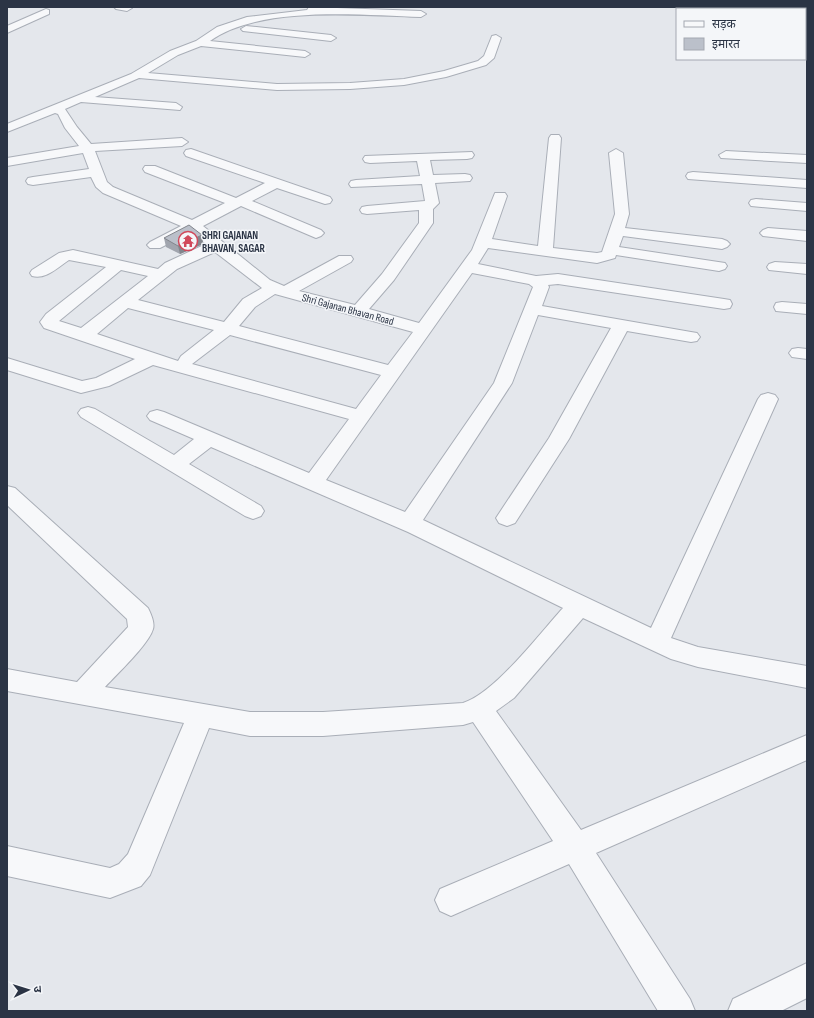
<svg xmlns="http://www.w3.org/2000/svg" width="814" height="1018" font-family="'Sofia Sans Condensed','Noto Sans Devanagari',sans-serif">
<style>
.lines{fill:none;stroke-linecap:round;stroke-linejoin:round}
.minor-casing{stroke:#a9aeb7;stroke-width:2}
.minor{fill:#f7f8fa;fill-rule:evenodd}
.wall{fill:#a1a5ae}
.shaded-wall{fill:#83868d}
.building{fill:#bbc0ca;stroke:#83868d}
.labels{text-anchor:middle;stroke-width:3;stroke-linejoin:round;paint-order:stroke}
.far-poi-label{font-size:11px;font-weight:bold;fill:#2b3445;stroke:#f4f6f9;text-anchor:start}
.far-street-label{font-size:11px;fill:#2b3445;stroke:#f4f6f9}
</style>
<rect width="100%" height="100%" fill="#e4e7ec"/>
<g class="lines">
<g class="minor-casing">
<g id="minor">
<polygon points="114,7 131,7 132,8 127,11 116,9"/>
<path d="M309,7L421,11L426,14L421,17C360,15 260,5 210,41L305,51L310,54L305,57L201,46L178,55L148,73L277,84L350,83L404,79L444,71L478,61L484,56L492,36L496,35L501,38L494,58L486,65L446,77L404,85L350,89L277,90L139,78L95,97L176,103L182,107L180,110L81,102L65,109L77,127L91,144L182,138L188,142L182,146L95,151L107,182L113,187L192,220L225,203L145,172L143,169L145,166H155L236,198L265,183L186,156L184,153L186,150L191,149L330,197L332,200L330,203L325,204L277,188L252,201L321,230L324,233L321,236L316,238L241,206L203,226L270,280L284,286L339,256H351L353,259L351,262L299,291L355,305L382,274L419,223V210L367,214L362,213L360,210L362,207L367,206L425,201L422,184L351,187L349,184L351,181L356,180L420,176L417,161L370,163L365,162L363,159L365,156L472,152L474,155L472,158L467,159L430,160L433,175L465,174L470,175L472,178L470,181L435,183L439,203L433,209V223L394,280L369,309L419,323L472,250L495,193H505L507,196L492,239L538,246L549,138L551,135H559L561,138L553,248L597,253L602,252L615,214L609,153L616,149L623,153L629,214L625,228L722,239L727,241L730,244L727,247L722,249L623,236L619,247L725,263L727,266L725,269L719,271L616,255L615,258L597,263L488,248L478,264L536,276L558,274L724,299L730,300L732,304L730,308L724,309L558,284L548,285L549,287L542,306L691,332L697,333L700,337L697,341L691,342L627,331L569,439L515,523L507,526L499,523L496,518L549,438L611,328L538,315L512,383L423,520L651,628L758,399L761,395L768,393L775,395L778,399L671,638L698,647L807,666V688L698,667L671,659L583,618L514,698L496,711L581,830L807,735V760L596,853L690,999L695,1011H658L569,864L451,916L440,911L435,900L440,889L553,841L473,722L463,725L323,736H250L209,728L150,875L141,886L110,898L7,876V846L110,868L119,864L128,854L184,723L7,691V669L77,682L128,627L127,619L7,505V486L15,488L148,608C151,614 155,623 153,629C149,644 117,674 105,687L250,712H323L463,703C495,693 540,633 563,608L408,532L211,447L189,464L261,506L264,511L261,516L253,519L245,516L81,417L78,413L81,409L88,407L95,409L174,455L194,439L150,420L147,416L150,412L157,410L164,412L309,473L349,419L153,365L109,386L81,393L7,370V358L82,381L96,378L135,359L44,328L40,322L46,314L106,267L69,260C58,267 46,280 32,276L30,273L32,270L59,253L73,250L158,269L165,263L206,244L191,232L160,248H150L147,245L150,242L181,226L103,193L96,187L91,177L33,185L28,184L26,181L28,178L33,177L89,169L83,153L7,166V158L79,146L65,128L58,114L55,113L7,132V124L131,74L170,51L196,41L217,27L247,17L307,10ZM215,252L262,288L243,299L224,322L138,300L177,269ZM121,270L148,276L81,328L59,321ZM472,273L529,284L533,287L494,383L405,512L326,480ZM275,294L413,332L388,365L239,326L255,307ZM128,308L214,330L181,356L178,361L97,334ZM230,335L381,375L356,409L192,364Z"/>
<polygon points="46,9 49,10 49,14 7,33 7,26"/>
<polygon points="246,26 331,35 336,38 331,41 243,31 241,29"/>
<polygon points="726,151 807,155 807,163 721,158 719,155"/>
<polygon points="693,172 807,180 807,188 688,179 686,176 688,173"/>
<polygon points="756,199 807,203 807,211 751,206 749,203 751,200"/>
<polygon points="768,228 807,231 807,241 763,236 760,233 763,230"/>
<polygon points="775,262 807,264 807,274 769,270 767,267 769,264"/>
<polygon points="782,302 807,304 807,314 776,311 774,307 776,303"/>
<polygon points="798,348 807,349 807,359 792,357 789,353 792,349"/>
<polygon points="807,963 807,998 781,1011 728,1011 733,999"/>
</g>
</g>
<use href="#minor" class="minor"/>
</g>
<polygon class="wall" points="202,235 203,244 180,254 166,247 164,238"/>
<polygon class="shaded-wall" points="202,235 203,244 180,254 178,246"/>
<polygon class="building" points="189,225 202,235 178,246 164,238"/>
<defs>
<g id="temple-ring" transform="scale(1)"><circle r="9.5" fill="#f4f6f9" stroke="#d1495b" stroke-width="1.5"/><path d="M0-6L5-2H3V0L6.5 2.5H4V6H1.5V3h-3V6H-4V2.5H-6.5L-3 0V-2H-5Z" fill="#d1495b"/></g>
</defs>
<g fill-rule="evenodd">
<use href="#temple-ring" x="188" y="241"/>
</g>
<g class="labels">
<g class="far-poi-label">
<text x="202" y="239">SHRI GAJANAN<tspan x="202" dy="13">BHAVAN, SAGAR</tspan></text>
</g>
<g class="far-street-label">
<text transform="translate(348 309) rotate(15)" y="4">Shri Gajanan Bhavan Road</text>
</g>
</g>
<rect width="814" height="1018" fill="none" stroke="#2b3445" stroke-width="16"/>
<rect x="676" y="8" width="130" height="52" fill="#f4f6f9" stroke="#a4a8b1"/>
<rect x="684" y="21" width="20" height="6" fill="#f7f8fa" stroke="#a4a8b1"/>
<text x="712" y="28" font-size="12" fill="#2b3445">सड़क</text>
<rect x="684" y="38" width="20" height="12" fill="#bbc0ca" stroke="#a4a8b1"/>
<text x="712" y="48" font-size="12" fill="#2b3445">इमारत</text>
<g transform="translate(28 990) rotate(86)" stroke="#f4f6f9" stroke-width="3" paint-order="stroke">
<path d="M0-3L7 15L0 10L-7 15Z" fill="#2b3445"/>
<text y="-6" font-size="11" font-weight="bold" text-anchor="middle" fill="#2b3445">उ</text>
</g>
</svg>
